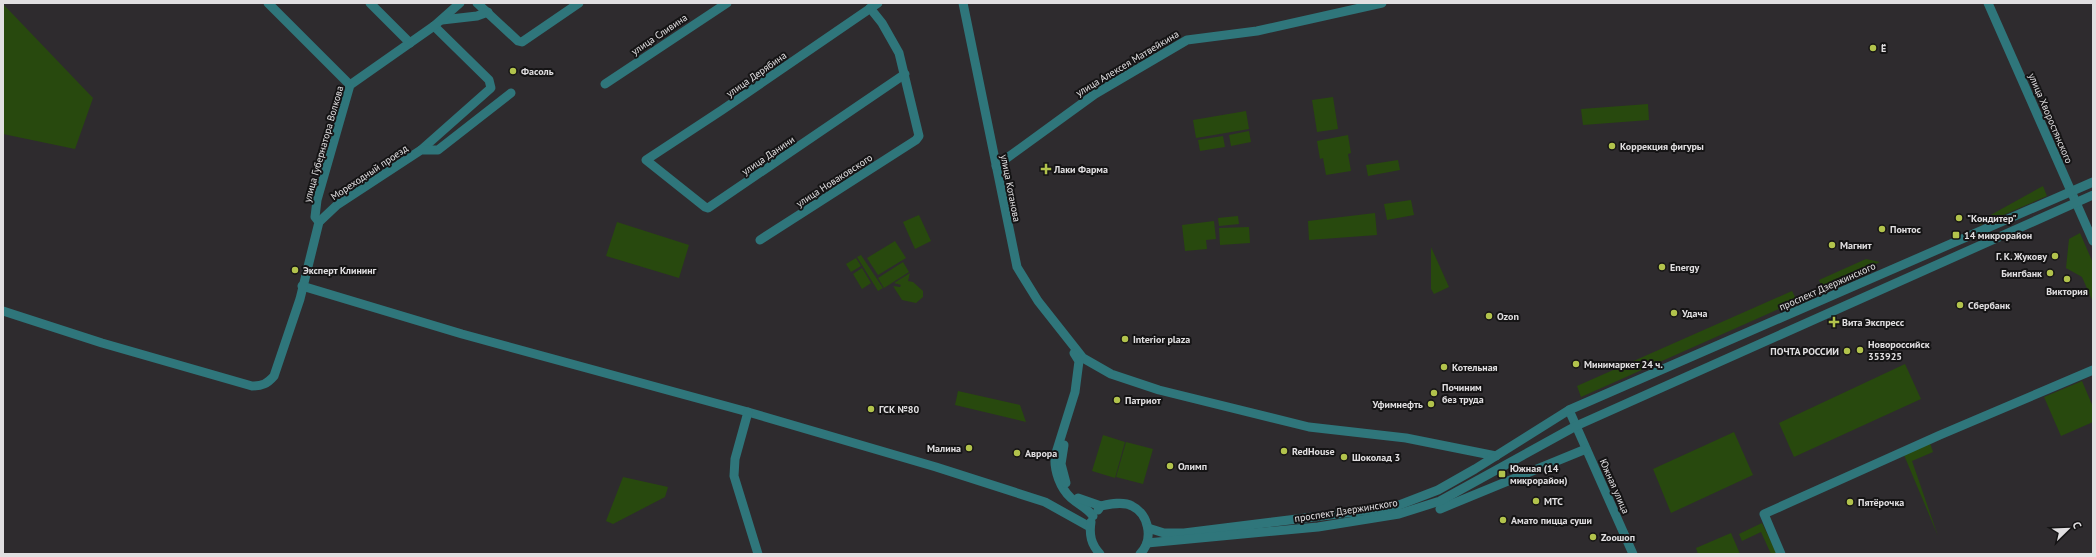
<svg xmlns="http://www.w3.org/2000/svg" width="2096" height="557" font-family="'PT Sans',sans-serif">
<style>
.green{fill:#28490e}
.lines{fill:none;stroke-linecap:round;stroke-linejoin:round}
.minor{stroke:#2f767b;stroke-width:9}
.poi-dot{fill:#b2c34c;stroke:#151415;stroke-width:1.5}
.labels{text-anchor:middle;stroke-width:4;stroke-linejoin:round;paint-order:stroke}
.street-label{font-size:10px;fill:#e1dfe1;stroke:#151415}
.poi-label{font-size:10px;font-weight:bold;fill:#e1dfe1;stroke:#151415;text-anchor:start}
</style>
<rect width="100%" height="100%" fill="#2e2b2e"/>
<g class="green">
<polygon points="3,4 93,98 75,149 3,134"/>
<polygon points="1333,97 1338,129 1317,132 1312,100"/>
<polygon points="1648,104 1649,120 1583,125 1581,109"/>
<polygon points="1246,111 1249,129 1196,138 1193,120"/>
<polygon points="1249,131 1251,142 1231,146 1229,135"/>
<polygon points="1348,135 1351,153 1348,154 1351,171 1326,175 1323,158 1320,159 1317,141"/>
<polygon points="1223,136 1225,147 1200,151 1198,140"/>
<polygon points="1398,160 1400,170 1368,176 1366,165"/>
<polygon points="2043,186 2047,196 1980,225 1978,222"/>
<polygon points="1411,200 1414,215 1387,220 1384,204"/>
<polygon points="1375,213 1377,235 1309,240 1308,221"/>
<polygon points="919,215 931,241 915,249 903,222"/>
<polygon points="1238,216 1239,224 1219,226 1218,218"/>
<polygon points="1214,221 1216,239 1206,240 1207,249 1185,251 1182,225"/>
<polygon points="617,222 689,245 679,278 606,256"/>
<polygon points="1249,227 1250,243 1220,245 1219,228"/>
<polygon points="2080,233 2093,263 2093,302 2082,277 2066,268 2069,239"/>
<polygon points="895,241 906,258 878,275 867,258"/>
<polygon points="1431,247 1449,287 1434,294 1431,289"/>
<polygon points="861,255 883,288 878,291 857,257"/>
<polygon points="856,258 861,266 851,272 846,264"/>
<polygon points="1866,259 1880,262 1822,288 1819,280"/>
<polygon points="903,262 909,272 884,288 878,278"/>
<polygon points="862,268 871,283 862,289 853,274"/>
<polygon points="910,273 908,281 913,282 923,291 923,297 916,303 902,300 893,286 900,287 901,285 894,283"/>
<polygon points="1792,291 1797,301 1581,397 1577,386"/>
<polygon points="1905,364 1921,399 1794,457 1779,423"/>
<polygon points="2082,381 2093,407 2093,422 2061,436 2044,397"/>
<polygon points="958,391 1020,405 1026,422 955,405"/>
<polygon points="1734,432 1753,475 1671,513 1653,469"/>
<polygon points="1103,435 1125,442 1115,478 1092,471"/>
<polygon points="1126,442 1153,449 1143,484 1116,477"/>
<polygon points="1930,443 1933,452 1912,461 1938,536 1904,455"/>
<polygon points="623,477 668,487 665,497 613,524 606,521"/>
<polygon points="1762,523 1777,554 1771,554 1761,532 1742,541 1739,534"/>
<polygon points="1731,533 1740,554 1698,554 1696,548"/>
</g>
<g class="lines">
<g class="minor">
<polyline points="268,3 350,85"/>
<polyline points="370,3 410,43"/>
<polyline points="477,3 518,41 522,42 579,3"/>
<polyline points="878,3 722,110 646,160 705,207 708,208 905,74"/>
<polyline points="963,3 1017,267 1038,301 1083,358 1111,374 1159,390 1309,427 1406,438 1496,456"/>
<polyline points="1988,3 2093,241"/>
<polyline points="442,20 477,16 488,12"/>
<polyline points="605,84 727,3"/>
<polyline points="421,150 491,88 489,80 434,26"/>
<polyline points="996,166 1095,94 1187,40 1257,31 1382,3"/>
<polyline points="319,222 337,205 421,150 438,150 511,93"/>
<polyline points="760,240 916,140 919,136 899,53 882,23 870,8"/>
<polyline points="302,286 462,334 748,412 936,467 1045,502 1090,527"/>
<path d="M3,311L102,343L252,386C262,386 267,384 274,376L300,299L319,222L315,217L317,200L350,85L434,26L460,3"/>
<path d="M1074,353L1079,361L1075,392L1055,456C1054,471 1060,488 1071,498C1079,505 1087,508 1093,516"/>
<polyline points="1569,410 1633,554"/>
<polyline points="748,412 735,459 734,476 758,554"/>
<polyline points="1064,445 1061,464 1066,483"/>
<polyline points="1078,498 1101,506"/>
<polyline points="1440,509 1586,449"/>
<path d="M1098,510L1101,506C1110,504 1123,501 1132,506C1149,514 1154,540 1140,554"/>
<path d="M1091,522C1089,535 1091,544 1100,554"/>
<polyline points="1148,528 1164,533 1184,533 1394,507 1438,490 1475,469 1569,410 2093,182"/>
<polyline points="1147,543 1318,527 1399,514 1440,501 1576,426 2093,195"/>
<polyline points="1781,554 1764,514 1940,435 2093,370"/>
</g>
</g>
<g class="poi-dot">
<circle cx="1873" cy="48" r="4"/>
<circle cx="513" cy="71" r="4"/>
<circle cx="1612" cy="146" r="4"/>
<path d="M1044 163h4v4h4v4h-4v4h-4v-4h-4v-4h4z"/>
<circle cx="1959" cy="218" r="4"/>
<circle cx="1882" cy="229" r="4"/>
<rect x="1952" y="231" width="8" height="8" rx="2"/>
<circle cx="1832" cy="245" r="4"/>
<circle cx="2055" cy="256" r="4"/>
<circle cx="1662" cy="267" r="4"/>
<circle cx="295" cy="270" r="4"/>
<circle cx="2050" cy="273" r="4"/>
<circle cx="2067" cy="279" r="4"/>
<circle cx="1960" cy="305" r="4"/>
<circle cx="1674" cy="313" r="4"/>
<circle cx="1489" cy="316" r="4"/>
<path d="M1832 316h4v4h4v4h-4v4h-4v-4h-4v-4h4z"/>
<circle cx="1125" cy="339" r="4"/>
<circle cx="1860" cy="350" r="4"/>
<circle cx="1847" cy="351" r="4"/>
<circle cx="1576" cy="364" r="4"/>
<circle cx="1444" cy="367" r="4"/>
<circle cx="1434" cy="393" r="4"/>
<circle cx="1117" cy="400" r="4"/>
<circle cx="1431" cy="404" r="4"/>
<circle cx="871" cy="409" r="4"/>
<circle cx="969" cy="448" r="4"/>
<circle cx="1284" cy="451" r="4"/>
<circle cx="1017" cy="453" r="4"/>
<circle cx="1344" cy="457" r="4"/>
<circle cx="1170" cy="466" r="4"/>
<rect x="1498" y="470" width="8" height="8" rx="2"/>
<circle cx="1536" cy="501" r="4"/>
<circle cx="1850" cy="502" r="4"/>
<circle cx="1503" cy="520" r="4"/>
<circle cx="1593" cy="537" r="4"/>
</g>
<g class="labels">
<g class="street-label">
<text transform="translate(659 34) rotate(-34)" y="4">улица Сливина</text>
<text transform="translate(1127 63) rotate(-31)" y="4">улица Алексея Матвейкина</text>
<text transform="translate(756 74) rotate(-35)" y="4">улица Дерябина</text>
<text transform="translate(2051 118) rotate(67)" y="4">улица Хворостянского</text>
<text transform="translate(323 144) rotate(-74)" y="4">улица Губернатора Волкова</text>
<text transform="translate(768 155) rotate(-34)" y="4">улица Данини</text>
<text transform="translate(369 172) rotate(-34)" y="4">Мореходный проезд</text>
<text transform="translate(834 180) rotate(-33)" y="4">улица Новаковского</text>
<text transform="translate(1011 188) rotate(79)" y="4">улица Котанова</text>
<text transform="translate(1827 286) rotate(-24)" y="4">проспект Дзержинского</text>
<text transform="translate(1615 486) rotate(66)" y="4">Южная улица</text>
<text transform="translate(1346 510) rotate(-9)" y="4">проспект Дзержинского</text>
</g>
<g class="poi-label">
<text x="1881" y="52">Ё</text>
<text x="521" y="75">Фасоль</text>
<text x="1620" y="150">Коррекция фигуры</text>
<text x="1054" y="173">Лаки Фарма</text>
<text x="1967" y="222">"Кондитер"</text>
<text x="1890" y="233">Понтос</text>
<text x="1964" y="239">14 микрорайон</text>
<text x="1840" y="249">Магнит</text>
<text x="2047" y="260" text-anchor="end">Г. К. Жукову</text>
<text x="1670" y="271">Energy</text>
<text x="303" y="274">Эксперт Клининг</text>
<text x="2042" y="277" text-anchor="end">Бингбанк</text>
<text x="2067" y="295" text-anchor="middle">Виктория</text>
<text x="1968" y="309">Сбербанк</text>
<text x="1682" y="317">Удача</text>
<text x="1497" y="320">Ozon</text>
<text x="1842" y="326">Вита Экспресс</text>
<text x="1133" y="343">Interior plaza</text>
<text x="1868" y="348">Новороссийск<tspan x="1868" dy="12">353925</tspan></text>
<text x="1839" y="355" text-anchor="end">ПОЧТА РОССИИ</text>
<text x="1584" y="368">Минимаркет 24 ч.</text>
<text x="1452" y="371">Котельная</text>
<text x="1442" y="391">Починим<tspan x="1442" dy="12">без труда</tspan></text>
<text x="1125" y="404">Патриот</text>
<text x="1423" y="408" text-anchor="end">Уфимнефть</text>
<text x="879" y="413">ГСК №80</text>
<text x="961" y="452" text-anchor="end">Малина</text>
<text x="1292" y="455">RedHouse</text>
<text x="1025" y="457">Аврора</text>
<text x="1352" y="461">Шоколад 3</text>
<text x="1178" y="470">Олимп</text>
<text x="1510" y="472">Южная (14<tspan x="1510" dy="12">микрорайон)</tspan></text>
<text x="1544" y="505">МТС</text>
<text x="1858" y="506">Пятёрочка</text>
<text x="1511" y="524">Амато пицца суши</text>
<text x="1601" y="541">Zooшоп</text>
</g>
</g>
<rect width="2096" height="557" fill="none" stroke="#e1dfe1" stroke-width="8"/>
<g transform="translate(2068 529) rotate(67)" stroke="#151415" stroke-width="3" paint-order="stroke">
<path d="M0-3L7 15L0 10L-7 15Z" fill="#e1dfe1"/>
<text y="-6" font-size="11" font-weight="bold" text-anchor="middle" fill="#e1dfe1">С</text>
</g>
</svg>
